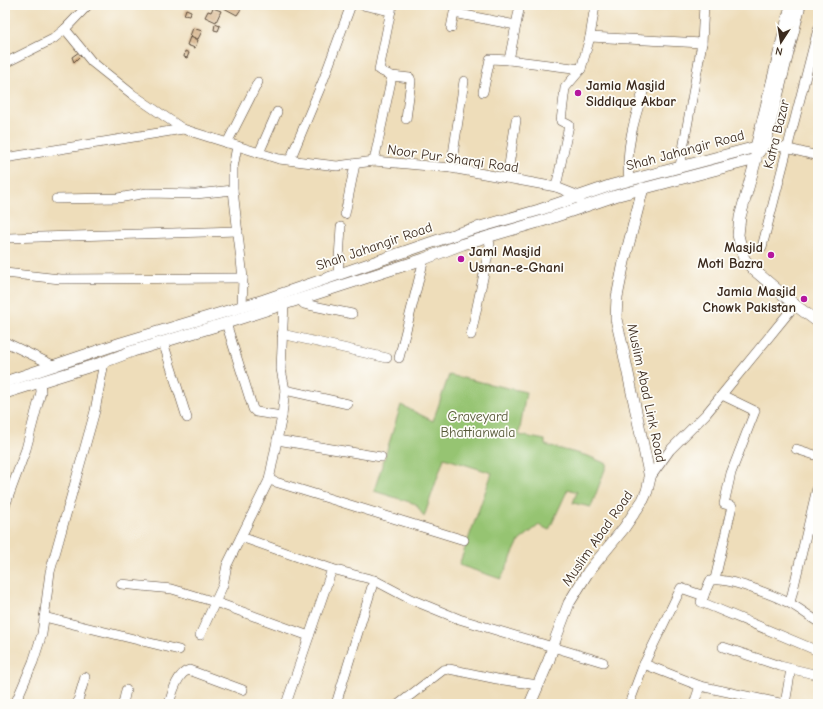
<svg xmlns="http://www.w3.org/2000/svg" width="823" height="709" font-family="'Comic Neue',sans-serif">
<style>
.green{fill:#96c472;stroke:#687748}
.building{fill:#cea474}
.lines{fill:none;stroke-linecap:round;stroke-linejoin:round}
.minor-casing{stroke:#564535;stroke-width:10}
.tertiary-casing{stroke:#564535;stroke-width:12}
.minor{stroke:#fff;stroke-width:9}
.tertiary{stroke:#fff;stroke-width:11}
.poi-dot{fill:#b5179e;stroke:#fdfcf7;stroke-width:1.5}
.labels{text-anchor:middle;stroke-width:3.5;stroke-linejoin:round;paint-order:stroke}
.poi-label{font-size:14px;font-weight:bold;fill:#3b2a1e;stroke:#fdfcf7;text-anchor:start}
.street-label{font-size:14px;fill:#3b2a1e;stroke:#fdfcf7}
.park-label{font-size:14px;fill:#565837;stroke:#fdfcf7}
</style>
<rect width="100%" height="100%" fill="#fdfcf7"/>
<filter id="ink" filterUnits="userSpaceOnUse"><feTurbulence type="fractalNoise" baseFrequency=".025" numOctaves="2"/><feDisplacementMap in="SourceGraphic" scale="8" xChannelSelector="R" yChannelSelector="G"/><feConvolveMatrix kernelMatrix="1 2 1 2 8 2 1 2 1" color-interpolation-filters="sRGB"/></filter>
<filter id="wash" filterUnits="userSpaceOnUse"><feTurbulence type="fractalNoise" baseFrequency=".012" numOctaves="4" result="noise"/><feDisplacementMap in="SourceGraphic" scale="16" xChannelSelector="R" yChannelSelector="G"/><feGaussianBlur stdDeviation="0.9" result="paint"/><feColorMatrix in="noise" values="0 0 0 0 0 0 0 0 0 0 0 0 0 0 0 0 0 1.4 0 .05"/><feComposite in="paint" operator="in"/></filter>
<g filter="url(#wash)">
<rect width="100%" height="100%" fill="#eeddba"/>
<polygon class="green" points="449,375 526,392 519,435 545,440 545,445 588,456 607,464 591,507 573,503 577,492 568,489 549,530 539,525 519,541 501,579 459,565 492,473 444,458 424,517 416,504 374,491 401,405 433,421"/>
<g id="blocks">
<g class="building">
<polygon points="225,5 232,5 241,9 237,15 224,8"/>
<polygon points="213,8 221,11 216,22 205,17 208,11 211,12"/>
<polygon points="186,9 191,11 190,16 184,15"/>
<polygon points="215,24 220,26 218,31 214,30"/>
<polygon points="193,28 202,31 198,39 190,36"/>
<polygon points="190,37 198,40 195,48 187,45"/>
<polygon points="185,51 189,53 187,58 184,57"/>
<polygon points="79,52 81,55 74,62 72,57"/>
</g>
</g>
</g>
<g filter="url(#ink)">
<use href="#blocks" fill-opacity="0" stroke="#564535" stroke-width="1"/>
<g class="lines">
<g class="minor-casing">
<g id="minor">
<polyline points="363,5 391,11"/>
<polyline points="392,5 379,70 392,76 410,78 411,81 406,119"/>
<polyline points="520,5 509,60 581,69"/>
<polyline points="595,5 590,37 702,43"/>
<polyline points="451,28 454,13 516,25"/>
<polyline points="65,29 92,62 132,94 183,129 279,159 337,166 374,161 451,168 556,187 579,196 580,200"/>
<polyline points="5,63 53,39 65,29 88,5"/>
<polyline points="483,92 490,59 509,60"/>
<polyline points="227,143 258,82"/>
<polyline points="765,143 818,156"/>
<polyline points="237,146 233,168 233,190 243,278 242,307"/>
<polyline points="259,153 277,112"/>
<polyline points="5,158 183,129"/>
<polyline points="290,160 323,81 351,5"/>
<polyline points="374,161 392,76"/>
<polyline points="680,166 702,43 704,5"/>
<polyline points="451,168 464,81"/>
<polyline points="507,178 516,120"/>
<path d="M629,180C625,150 634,120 643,92"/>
<polyline points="556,187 569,125 561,121 565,88 581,69 590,37"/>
<polyline points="56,199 118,198 147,193 196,194 233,190"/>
<polyline points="345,214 355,164"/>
<polyline points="8,238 238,231"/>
<polyline points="762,247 818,29"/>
<polyline points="5,273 60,279 243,278"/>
<polyline points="338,275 341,227"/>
<polyline points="300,300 304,304 352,314"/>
<polyline points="226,323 253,409 256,412 282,416"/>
<polyline points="282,334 387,358"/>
<polyline points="471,335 490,245 488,236"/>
<polyline points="5,342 55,366"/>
<polyline points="163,342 187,418"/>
<polyline points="399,358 424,259"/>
<polyline points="285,390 348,404"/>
<polyline points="277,440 381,457"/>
<polyline points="796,449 818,456"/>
<polyline points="650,478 670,450 706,414 795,305"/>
<polyline points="269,480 464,540"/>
<polyline points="5,506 26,449 41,392 40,382"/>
<polyline points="241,537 332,569 286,704"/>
<polyline points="332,569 374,580 336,704"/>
<polyline points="715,579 732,506 724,504 731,473 755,411 722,395"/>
<polyline points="374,580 410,599 459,619 603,662"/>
<polyline points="121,584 172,589 215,602 309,636"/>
<polyline points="790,603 818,484"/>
<polyline points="44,617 179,650"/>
<path d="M818,622C809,616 799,608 789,603C775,596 723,575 710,581L701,602L818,651"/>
<polyline points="200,635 223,585 227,565 269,480 282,416 285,390 281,369 284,303"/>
<polyline points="723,647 780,666 818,675"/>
<polyline points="644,664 700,686 784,704"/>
<polyline points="5,703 7,704"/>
<polyline points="15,704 33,662 42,634 50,572 95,411 104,362"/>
<polyline points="77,704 85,677"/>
<polyline points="123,704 126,690"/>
<path d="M169,704C172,694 177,673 189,670L243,690"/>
<polyline points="399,704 443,670 449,669 497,679 538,685"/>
<polyline points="629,704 644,664 681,588 704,596"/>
<polyline points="694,704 700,686"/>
<polyline points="785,704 791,669"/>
</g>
</g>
<g class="tertiary-casing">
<g id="tertiary">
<polyline points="791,5 756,147 756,159 740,217 738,235 744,259 754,270 795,305 818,322"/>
<polyline points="759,152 765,143 769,129 800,5"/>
<polyline points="5,382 121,343 264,300 459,233 539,210 612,185 756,147"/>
<polyline points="5,393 104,362 133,351 226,323 424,259 463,244 542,221 615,196 756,159"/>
<polyline points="530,704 549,660 555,640 569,603 588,572 624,528 643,500 647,491 650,478 622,345 616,319 617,297 624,262 643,188"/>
</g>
</g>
<use href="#minor" class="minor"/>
<use href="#tertiary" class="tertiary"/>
</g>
</g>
<g class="poi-dot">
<circle cx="578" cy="93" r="4"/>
<circle cx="771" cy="255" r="4"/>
<circle cx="461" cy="259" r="4"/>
<circle cx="804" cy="299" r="4"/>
</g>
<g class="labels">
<g class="poi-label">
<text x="586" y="90">Jamia Masjid<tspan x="586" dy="16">Siddique Akbar</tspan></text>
<text x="763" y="252" text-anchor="end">Masjid<tspan x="763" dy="16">Moti Bazra</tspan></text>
<text x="469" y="256">Jami Masjid<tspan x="469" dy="16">Usman-e-Ghani</tspan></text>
<text x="796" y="296" text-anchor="end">Jamia Masjid<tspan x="796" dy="16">Chowk Pakistan</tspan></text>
</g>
<g class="street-label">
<text transform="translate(776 134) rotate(-76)" y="5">Katra Bazar</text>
<text transform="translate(685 150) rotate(-15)" y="5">Shah Jahangir Road</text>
<text transform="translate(453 158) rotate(8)" y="5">Noor Pur Sharqi Road</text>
<text transform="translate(374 246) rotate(-19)" y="5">Shah Jahangir Road</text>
<text transform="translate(647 393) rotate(78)" y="5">Muslim Abad Link Road</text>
<text transform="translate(597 538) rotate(-55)" y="5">Muslim Abad Road</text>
</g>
<g class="park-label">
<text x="478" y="421">Graveyard<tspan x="478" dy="16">Bhattianwala</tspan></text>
</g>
</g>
<rect width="823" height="709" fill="none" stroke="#fdfcf7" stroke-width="20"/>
<g transform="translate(781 42) rotate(192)" stroke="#fdfcf7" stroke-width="3" paint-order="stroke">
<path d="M0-3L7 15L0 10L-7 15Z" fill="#3b2a1e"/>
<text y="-6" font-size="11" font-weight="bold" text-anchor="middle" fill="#3b2a1e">N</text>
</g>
</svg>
